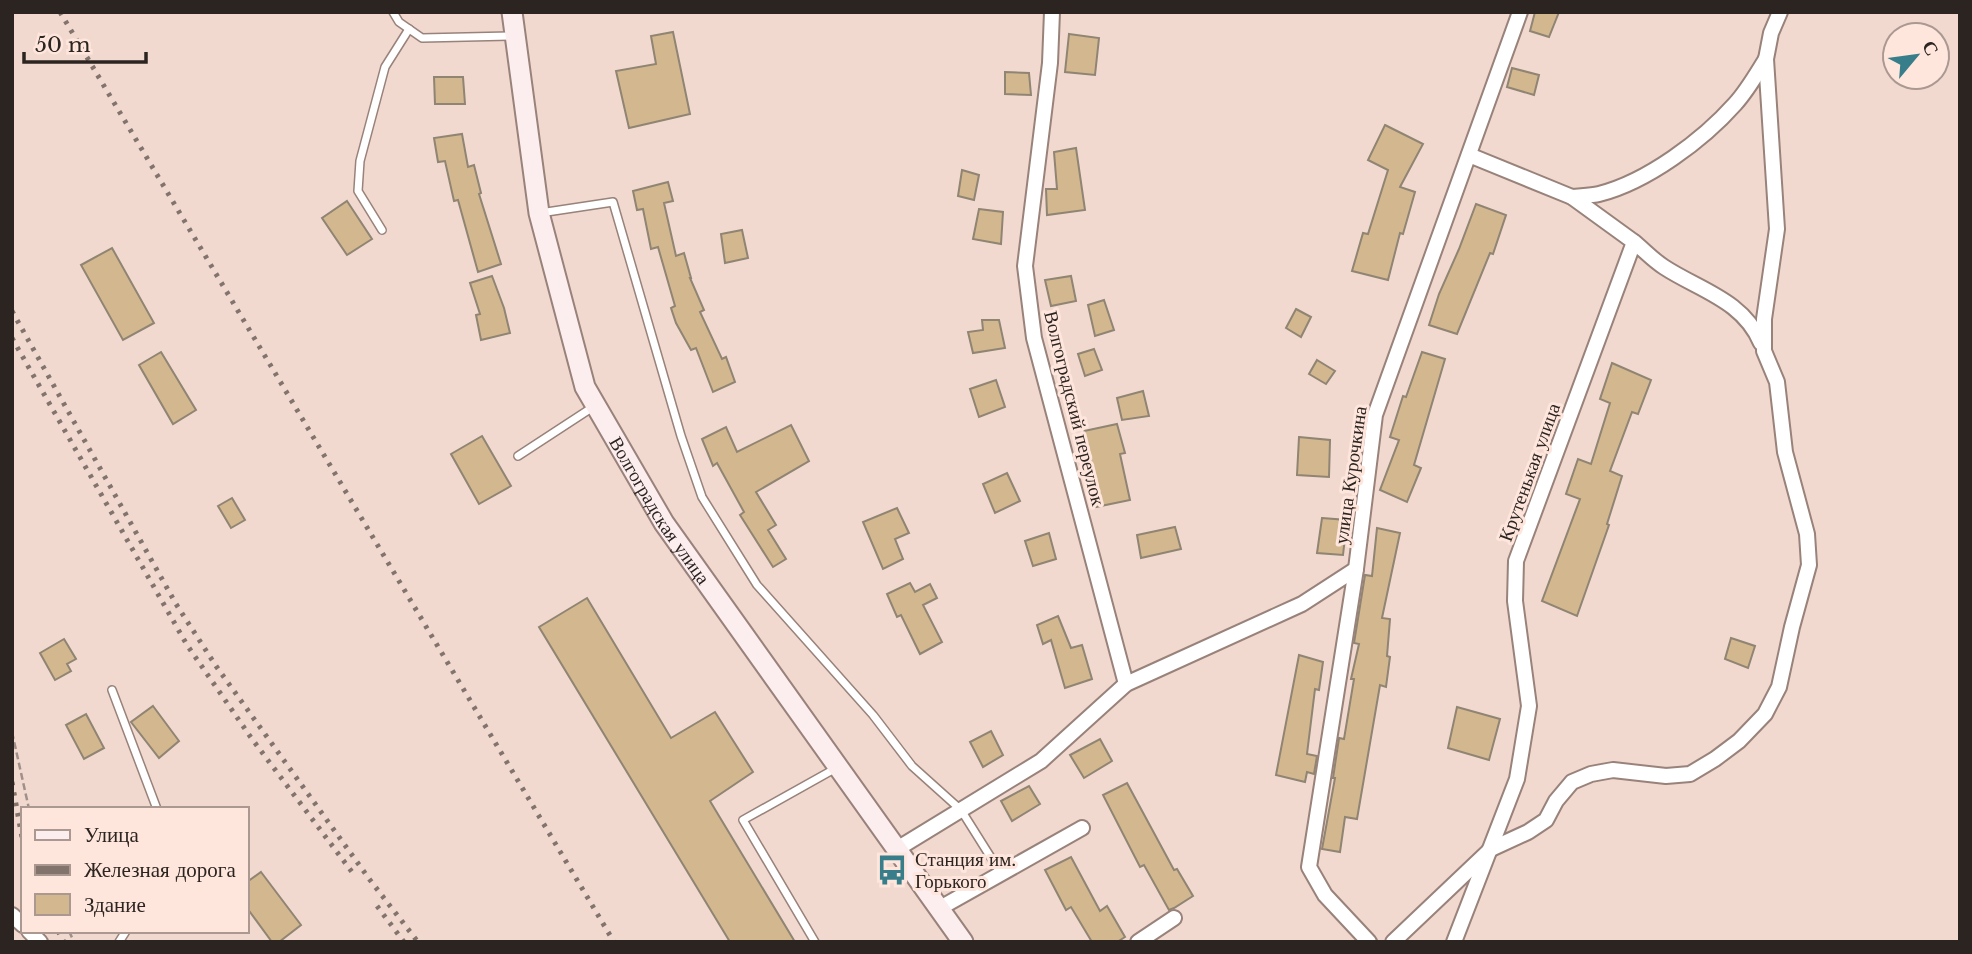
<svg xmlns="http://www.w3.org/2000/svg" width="1972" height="954" font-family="'Libre Baskerville',serif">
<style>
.building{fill:#d3b78f;stroke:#908473;stroke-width:2}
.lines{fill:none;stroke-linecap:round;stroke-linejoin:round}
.lane-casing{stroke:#98827a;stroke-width:10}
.street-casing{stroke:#98827a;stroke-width:18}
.secondary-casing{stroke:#98827a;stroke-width:23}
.path{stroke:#a19089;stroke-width:2.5;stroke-dasharray:7 3.5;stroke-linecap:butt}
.lane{stroke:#fff;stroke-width:7}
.street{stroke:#fff;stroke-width:14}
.secondary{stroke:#fcedef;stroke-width:19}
.rail{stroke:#82736d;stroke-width:5;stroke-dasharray:3.5 7;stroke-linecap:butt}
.labels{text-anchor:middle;stroke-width:6;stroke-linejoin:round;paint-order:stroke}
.street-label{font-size:19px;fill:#2c2420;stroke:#fee6dd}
.poi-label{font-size:19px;fill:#2c2420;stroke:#fee6dd;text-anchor:start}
</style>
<rect width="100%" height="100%" fill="#f1d9d0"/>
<g class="building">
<polygon points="1535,12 1559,12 1549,37 1530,31"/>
<polygon points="673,32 690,114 629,128 616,71 656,64 651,36"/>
<polygon points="1069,34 1099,38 1095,75 1065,72"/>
<polygon points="1512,68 1539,75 1534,95 1507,87"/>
<polygon points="1005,72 1029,73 1031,95 1005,94"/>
<polygon points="434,77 463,77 465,104 435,104"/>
<polygon points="1385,125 1423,144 1400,187 1415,192 1403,234 1400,233 1388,280 1352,271 1363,233 1368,234 1388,170 1368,160"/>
<polygon points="462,134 468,167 474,165 481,193 479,194 501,264 478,272 458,200 454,201 445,161 438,162 434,138"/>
<polygon points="1076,148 1085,210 1047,215 1046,189 1057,189 1054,152"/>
<polygon points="962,170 979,175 974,200 958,196"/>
<polygon points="668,182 673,201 664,203 676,256 684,253 691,278 690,278 704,310 700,312 722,359 726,357 735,382 713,392 696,348 691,350 676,323 671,308 675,306 658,247 651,249 643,209 637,210 633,191"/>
<polygon points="347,201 372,239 347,255 322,218"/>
<polygon points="1476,204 1506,215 1493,254 1490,253 1457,334 1429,325 1439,294 1459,249"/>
<polygon points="979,209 1003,212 1001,244 973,239"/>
<polygon points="742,230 748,258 725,263 721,234"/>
<polygon points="112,248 154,323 123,340 81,265"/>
<polygon points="492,276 504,308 510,333 481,340 476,315 480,314 470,283"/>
<polygon points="1071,276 1076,301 1051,306 1045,280"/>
<polygon points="1104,300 1114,330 1095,336 1088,305"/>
<polygon points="1296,309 1311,317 1301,337 1286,328"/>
<polygon points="982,320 999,320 1005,348 973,353 968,332 983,330"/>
<polygon points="1094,349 1102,370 1085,376 1078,354"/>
<polygon points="161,352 196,410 173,424 139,365"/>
<polygon points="1422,352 1445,359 1414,465 1421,468 1407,502 1380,490 1399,440 1390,437 1403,396 1406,397"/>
<polygon points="1317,360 1335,371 1326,384 1309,374"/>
<polygon points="1612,363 1651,380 1638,414 1632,412 1610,471 1622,476 1607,524 1609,525 1577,616 1542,601 1580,499 1566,494 1578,459 1591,464 1610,403 1600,399"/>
<polygon points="996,380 1005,407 979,417 970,389"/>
<polygon points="1143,391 1149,416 1122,420 1117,398"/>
<polygon points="1117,424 1125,453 1120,454 1130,500 1096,507 1092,478 1095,478 1084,431"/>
<polygon points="791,425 809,461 756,492 776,525 768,530 786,559 773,567 740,515 744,512 717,463 713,466 702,439 726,427 737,452"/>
<polygon points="482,436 511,486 479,504 451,454"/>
<polygon points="1299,437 1330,440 1329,477 1297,475"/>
<polygon points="1007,473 1020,501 995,513 983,484"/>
<polygon points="232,498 245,520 231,528 218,506"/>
<polygon points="897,508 909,533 895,539 903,559 883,569 863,522"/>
<polygon points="1322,518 1347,520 1343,555 1317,553"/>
<polygon points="1175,527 1181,549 1141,558 1137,535"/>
<polygon points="1377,528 1400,533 1382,618 1390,619 1387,656 1390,657 1386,687 1380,685 1357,819 1345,817 1340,852 1322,849 1335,778 1333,778 1339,738 1344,739 1354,679 1351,679 1359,644 1354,643 1365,575 1372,576"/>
<polygon points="1049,533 1056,559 1033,566 1025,541"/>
<polygon points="910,583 915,592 930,584 937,598 923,605 942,642 920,654 901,615 897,617 887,594"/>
<polygon points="587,598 671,738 715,712 753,772 710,801 795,942 730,942 539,627"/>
<polygon points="1058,616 1071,648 1082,645 1092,679 1065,688 1051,640 1043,644 1037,625"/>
<polygon points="1731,638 1755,646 1748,668 1725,659"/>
<polygon points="64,639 76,659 67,664 71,671 55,680 40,653"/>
<polygon points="1299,655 1323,662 1319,690 1315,689 1307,754 1317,756 1314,774 1307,772 1305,782 1276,775"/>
<polygon points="153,706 179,741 159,758 131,722"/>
<polygon points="1457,707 1500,719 1489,760 1448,748"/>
<polygon points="86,714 104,748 84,759 66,725"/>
<polygon points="991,731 1003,755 983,767 970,742"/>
<polygon points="1100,739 1112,761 1084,778 1070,755"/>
<polygon points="1127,783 1174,870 1177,869 1193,896 1174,908 1169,910 1144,865 1140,867 1103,795"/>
<polygon points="1029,786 1040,804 1012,821 1001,801"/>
<polygon points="1071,857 1100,911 1107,906 1125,937 1117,942 1092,942 1071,907 1066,910 1045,870"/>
<polygon points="261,872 301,925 279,942 272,942 247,908 247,882"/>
</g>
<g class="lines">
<g class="lane-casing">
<g id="lane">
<polyline points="393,12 399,22 422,38 515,36"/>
<polyline points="540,213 613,202 681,436 702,497 757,585 873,715 912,766 961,810 1000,872"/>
<polyline points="382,230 358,191 360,161 385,67 409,29"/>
<polyline points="518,456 593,407"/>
<polyline points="112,690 157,809"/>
<polyline points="119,942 126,931"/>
<polyline points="815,942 743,820 838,767"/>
</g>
</g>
<g class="street-casing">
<g id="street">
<polyline points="1052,12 1050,63 1025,266 1034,338 1126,684"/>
<path d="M1572,197C1581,196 1591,196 1599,194C1647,182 1703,140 1735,104C1747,91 1756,75 1766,59"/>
<path d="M1634,242C1644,250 1653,260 1664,267C1699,290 1743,300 1761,343"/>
<polyline points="897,849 1041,761 1126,684 1302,604 1356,569"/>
<polyline points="940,908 1082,828"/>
<polyline points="12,915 23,925"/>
<polyline points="29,931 40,942"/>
<polyline points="1138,942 1174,918"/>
<polyline points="1369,942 1325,895 1309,867 1356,569 1375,415 1520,12"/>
<polyline points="1393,942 1491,849 1528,832 1546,820 1556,801 1572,782 1591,774 1613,770 1666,776 1690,774 1715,759 1739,741 1765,714 1779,687 1792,627 1809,565 1807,534 1785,452 1777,382 1764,351 1764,319 1777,229 1766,59 1771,33 1780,12"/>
<polyline points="1454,942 1517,779 1529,706 1515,601 1516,561 1634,242 1572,197 1469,155"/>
</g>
</g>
<g class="secondary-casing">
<g id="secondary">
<path id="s1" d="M512,12L539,213L585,387L664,523L963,942"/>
</g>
</g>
<g class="path">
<polyline points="12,732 29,809"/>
<polyline points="69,931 74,942"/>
</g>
<use href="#lane" class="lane"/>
<use href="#street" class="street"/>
<use href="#secondary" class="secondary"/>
<g class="rail">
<polyline points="60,12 614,942"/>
<polyline points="12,311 176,604 216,666 370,880 418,942"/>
<polyline points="12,338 187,645 252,739 352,872"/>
<polyline points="12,782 23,843"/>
<polyline points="377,906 404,942"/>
<polyline points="58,931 64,942"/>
</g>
</g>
<defs>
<g id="bus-bare" transform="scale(2.415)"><path d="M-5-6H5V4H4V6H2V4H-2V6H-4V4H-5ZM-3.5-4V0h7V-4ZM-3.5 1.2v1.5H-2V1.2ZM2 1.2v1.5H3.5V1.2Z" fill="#377d8a" stroke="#fee6dd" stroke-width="2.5" paint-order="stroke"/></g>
</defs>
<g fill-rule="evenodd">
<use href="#bus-bare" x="892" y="870"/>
</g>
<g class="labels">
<g class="street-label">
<text transform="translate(1075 408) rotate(76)" y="7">Волгоградский переулок</text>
<text transform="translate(1529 472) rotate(-70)" y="7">Крутенькая улица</text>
<text transform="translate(1350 475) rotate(-82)" y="7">улица Курочкина</text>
<text dy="7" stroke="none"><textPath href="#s1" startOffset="527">Волгоградская улица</textPath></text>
</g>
<g class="poi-label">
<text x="915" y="866">Станция им.<tspan x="915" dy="22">Горького</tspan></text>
</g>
</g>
<rect width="1972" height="954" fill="none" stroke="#2c2420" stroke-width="28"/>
<rect x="21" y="807" width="228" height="126" fill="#fee6dd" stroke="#aa9891" stroke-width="2"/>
<rect x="35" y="830" width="35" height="10" fill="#fcedef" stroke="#aa9891" stroke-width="2"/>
<text x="84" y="842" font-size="21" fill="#2c2420">Улица</text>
<rect x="35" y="865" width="35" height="10" fill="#82736d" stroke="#aa9891" stroke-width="2"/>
<text x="84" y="877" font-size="21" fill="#2c2420">Железная дорога</text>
<rect x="35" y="894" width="35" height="21" fill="#d3b78f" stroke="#aa9891" stroke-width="2"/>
<text x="84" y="912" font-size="21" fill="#2c2420">Здание</text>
<g transform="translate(1916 56) rotate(61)"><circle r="33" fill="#fee6dd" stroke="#aa9891" stroke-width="2"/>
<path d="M0-5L12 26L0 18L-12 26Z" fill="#377d8a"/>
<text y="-10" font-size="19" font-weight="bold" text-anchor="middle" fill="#2c2420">С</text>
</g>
<path d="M24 52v10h122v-10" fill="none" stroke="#2c2420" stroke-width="3.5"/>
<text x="35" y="52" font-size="21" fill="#2c2420" stroke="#fee6dd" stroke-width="5" paint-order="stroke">50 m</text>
</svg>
